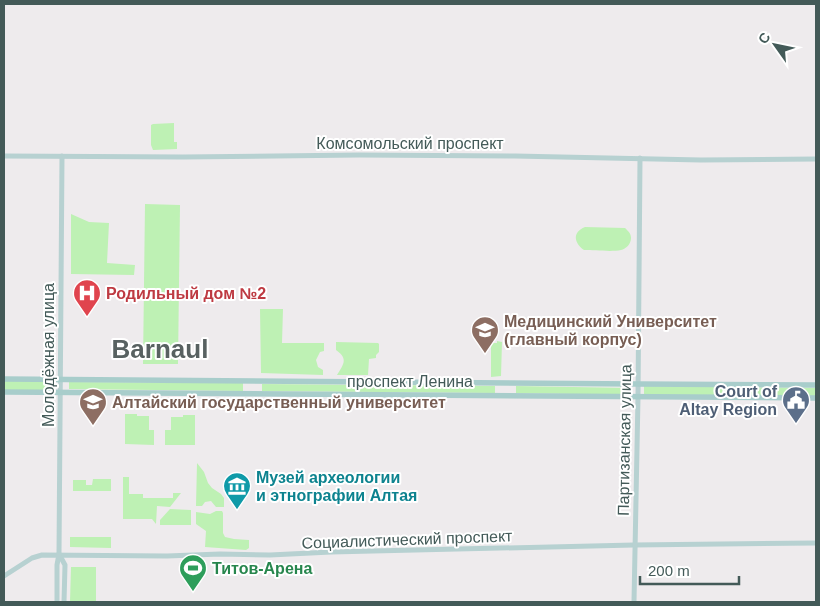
<svg xmlns="http://www.w3.org/2000/svg" width="820" height="606" font-family="Arial,sans-serif">
<style>
.green{fill:#bef1b4}
.lines{fill:none;stroke-linecap:round;stroke-linejoin:round}
.secondary{stroke:#b7d1d1;stroke-width:5}
.primary{stroke:#a8cdcb;stroke-width:5.5}
.labels{text-anchor:middle;stroke-width:4;stroke-linejoin:round;paint-order:stroke}
.street-label{font-size:16px;fill:#435a58;stroke:#fff}
.health-label{font-size:16px;font-weight:bold;fill:#be3a42;stroke:#fff;text-anchor:start}
.education-label{font-size:16px;font-weight:bold;fill:#785e54;stroke:#fff;text-anchor:start}
.service-label{font-size:16px;font-weight:bold;fill:#4e5e75;stroke:#fff;text-anchor:end}
.culture-label{font-size:16px;font-weight:bold;fill:#0d838f;stroke:#fff;text-anchor:start}
.leisure-label{font-size:16px;font-weight:bold;fill:#27864d;stroke:#fff;text-anchor:start}
.town-label{font-size:26px;font-weight:bold;fill:#586161;stroke:#fff}
</style>
<rect width="100%" height="100%" fill="#eeebed"/>
<g class="green">
<polygon points="174,123 174,142 177,142 177,149 153,150 151,145 151,125 153,124"/>
<polygon points="145,204 180,205 178,364 143,364"/>
<polygon points="71,214 89,222 109,223 107,263 135,265 134,275 71,274"/>
<path d="M585,227L625,228C628,231 631,233 631,238C631,244 626,249 621,250C612,252 594,250 584,250C574,243 572,232 585,227Z"/>
<polygon points="260,309 283,309 282,343 324,343 324,351 320,352 316,360 318,367 323,370 323,375 261,373"/>
<polygon points="497,341 502,342 501,376 491,377 491,343 497,343"/>
<path d="M336,342L378,343L379,344V352L376,355V358L369,359L368,375H337C343,365 349,359 336,350Z"/>
<polygon points="4,381 51,381 50,390 4,390"/>
<polygon points="69,382 243,383 243,391 69,389"/>
<polygon points="262,384 495,386 495,393 262,391"/>
<polygon points="516,386 630,388 630,395 516,393"/>
<polygon points="644,386 816,388 816,396 644,395"/>
<polygon points="125,414 137,414 137,416 149,416 149,430 154,430 154,445 125,444"/>
<polygon points="183,415 195,415 195,445 165,445 165,430 171,430 171,417 183,417"/>
<polygon points="197,463 204,472 208,483 212,488 221,494 224,498 224,507 216,507 211,501 205,502 202,506 196,506"/>
<polygon points="123,477 129,477 129,494 143,494 143,498 173,498 173,493 181,493 170,507 157,506 156,524 152,519 123,519"/>
<polygon points="93,479 111,479 111,491 73,491 73,480 86,480 86,485 92,485"/>
<polygon points="170,509 191,510 191,525 160,525 160,520"/>
<polygon points="216,511 222,511 223,513 223,533 225,537 234,539 249,540 249,548 246,550 205,547 206,531 196,524 196,512 210,514"/>
<polygon points="70,537 111,537 111,548 70,547"/>
<polygon points="71,567 96,567 96,602 70,602"/>
</g>
<g class="lines">
<g class="secondary">
<polyline points="4,156 183,157 359,155 515,156 701,160 816,159"/>
<polyline points="59,554 65,565 64,602"/>
<polyline points="4,576 32,558 42,555 167,556 220,554 270,555 331,552 634,545 816,543"/>
<polyline points="57,602 57,565 59,554 62,156"/>
<polyline points="634,602 638,397 640,158"/>
</g>
<g class="primary">
<polyline points="4,379 637,384 816,385"/>
<polyline points="4,392 816,398"/>
</g>
</g>
<defs>
<g id="hospital-pin" transform="scale(1.4375)"><path d="M0 17L-7.5 6A9.5 9.5 0 1 1 7.5 6Z" fill="#e0444e" stroke="#fff"/><path d="M-5-5h3v3.5h4V-5h3V5h-3V1.5h-4V5h-3Z" fill="#fff"/></g>
<g id="university-pin" transform="scale(1.4375)"><path d="M0 17L-7.5 6A9.5 9.5 0 1 1 7.5 6Z" fill="#8d6e63" stroke="#fff"/><path d="M0-5L7-2L0 1L-7-2ZM-4 1L0 2.5L4 1V4Q0 6-4 4Z" fill="#fff"/></g>
<g id="civic-pin" transform="scale(1.4375)"><path d="M0 17L-7.5 6A9.5 9.5 0 1 1 7.5 6Z" fill="#5c6f8a" stroke="#fff"/><path d="M-.6-6.5H3V-4.5H.6V-3L4-1V1h2V6H-6V1h2V-1L-.6-3ZM-1.2 2.5V6h2.4V2.5Z" fill="#fff"/></g>
<g id="museum-pin" transform="scale(1.4375)"><path d="M0 17L-7.5 6A9.5 9.5 0 1 1 7.5 6Z" fill="#0f9aa8" stroke="#fff"/><path d="M0-6L6-3V-2H-6V-3ZM-5-1h2V3h-2ZM-1-1h2V3h-2ZM3-1h2V3H3ZM-6 4H6V6H-6Z" fill="#fff"/></g>
<g id="stadium-pin" transform="scale(1.4375)"><path d="M0 17L-7.5 6A9.5 9.5 0 1 1 7.5 6Z" fill="#2e9e5b" stroke="#fff"/><path d="M0-5a6.5 5 0 1 0 0 10a6.5 5 0 1 0 0-10ZM-3.5-1.8h7v3.6h-7Z" fill="#fff"/></g>
</defs>
<g fill-rule="evenodd">
<use href="#hospital-pin" x="87" y="293"/>
<use href="#university-pin" x="485" y="330"/>
<use href="#civic-pin" x="796" y="400"/>
<use href="#university-pin" x="93" y="402"/>
<use href="#museum-pin" x="237" y="486"/>
<use href="#stadium-pin" x="193" y="568"/>
</g>
<g class="labels">
<g class="street-label">
<text x="410" y="149">Комсомольский проспект</text>
<text transform="translate(48 355) rotate(-90)" y="6">Молодёжная улица</text>
<text x="410" y="387">проспект Ленина</text>
<text transform="translate(624 440) rotate(-89)" y="6">Партизанская улица</text>
<text transform="translate(407 539) rotate(-2)" y="6">Социалистический проспект</text>
</g>
<g class="health-label">
<text x="106" y="299">Родильный дом №2</text>
</g>
<g class="education-label">
<text x="504" y="327">Медицинский Университет<tspan x="504" dy="18">(главный корпус)</tspan></text>
<text x="112" y="408">Алтайский государственный университет</text>
</g>
<g class="service-label">
<text x="777" y="397">Court of<tspan x="777" dy="18">Altay Region</tspan></text>
</g>
<g class="culture-label">
<text x="256" y="483">Музей археологии<tspan x="256" dy="18">и этнографии Алтая</tspan></text>
</g>
<g class="leisure-label">
<text x="212" y="574">Титов-Арена</text>
</g>
<g class="town-label">
<text x="160" y="358">Barnaul</text>
</g>
</g>
<rect width="820" height="606" fill="none" stroke="#435a58" stroke-width="10"/>
<g transform="translate(775 45) rotate(303)" stroke="#ffffff" stroke-width="4" paint-order="stroke">
<path d="M0-4L9 19L0 12L-9 19Z" fill="#435a58"/>
<text y="-8" font-size="14" font-weight="bold" text-anchor="middle" fill="#435a58">С</text>
</g>
<path d="M640 576v8h99v-8" fill="none" stroke="#435a58" stroke-width="2.5"/>
<text x="648" y="576" font-size="15" fill="#435a58" stroke="#ffffff" stroke-width="4" paint-order="stroke">200 m</text>
</svg>
